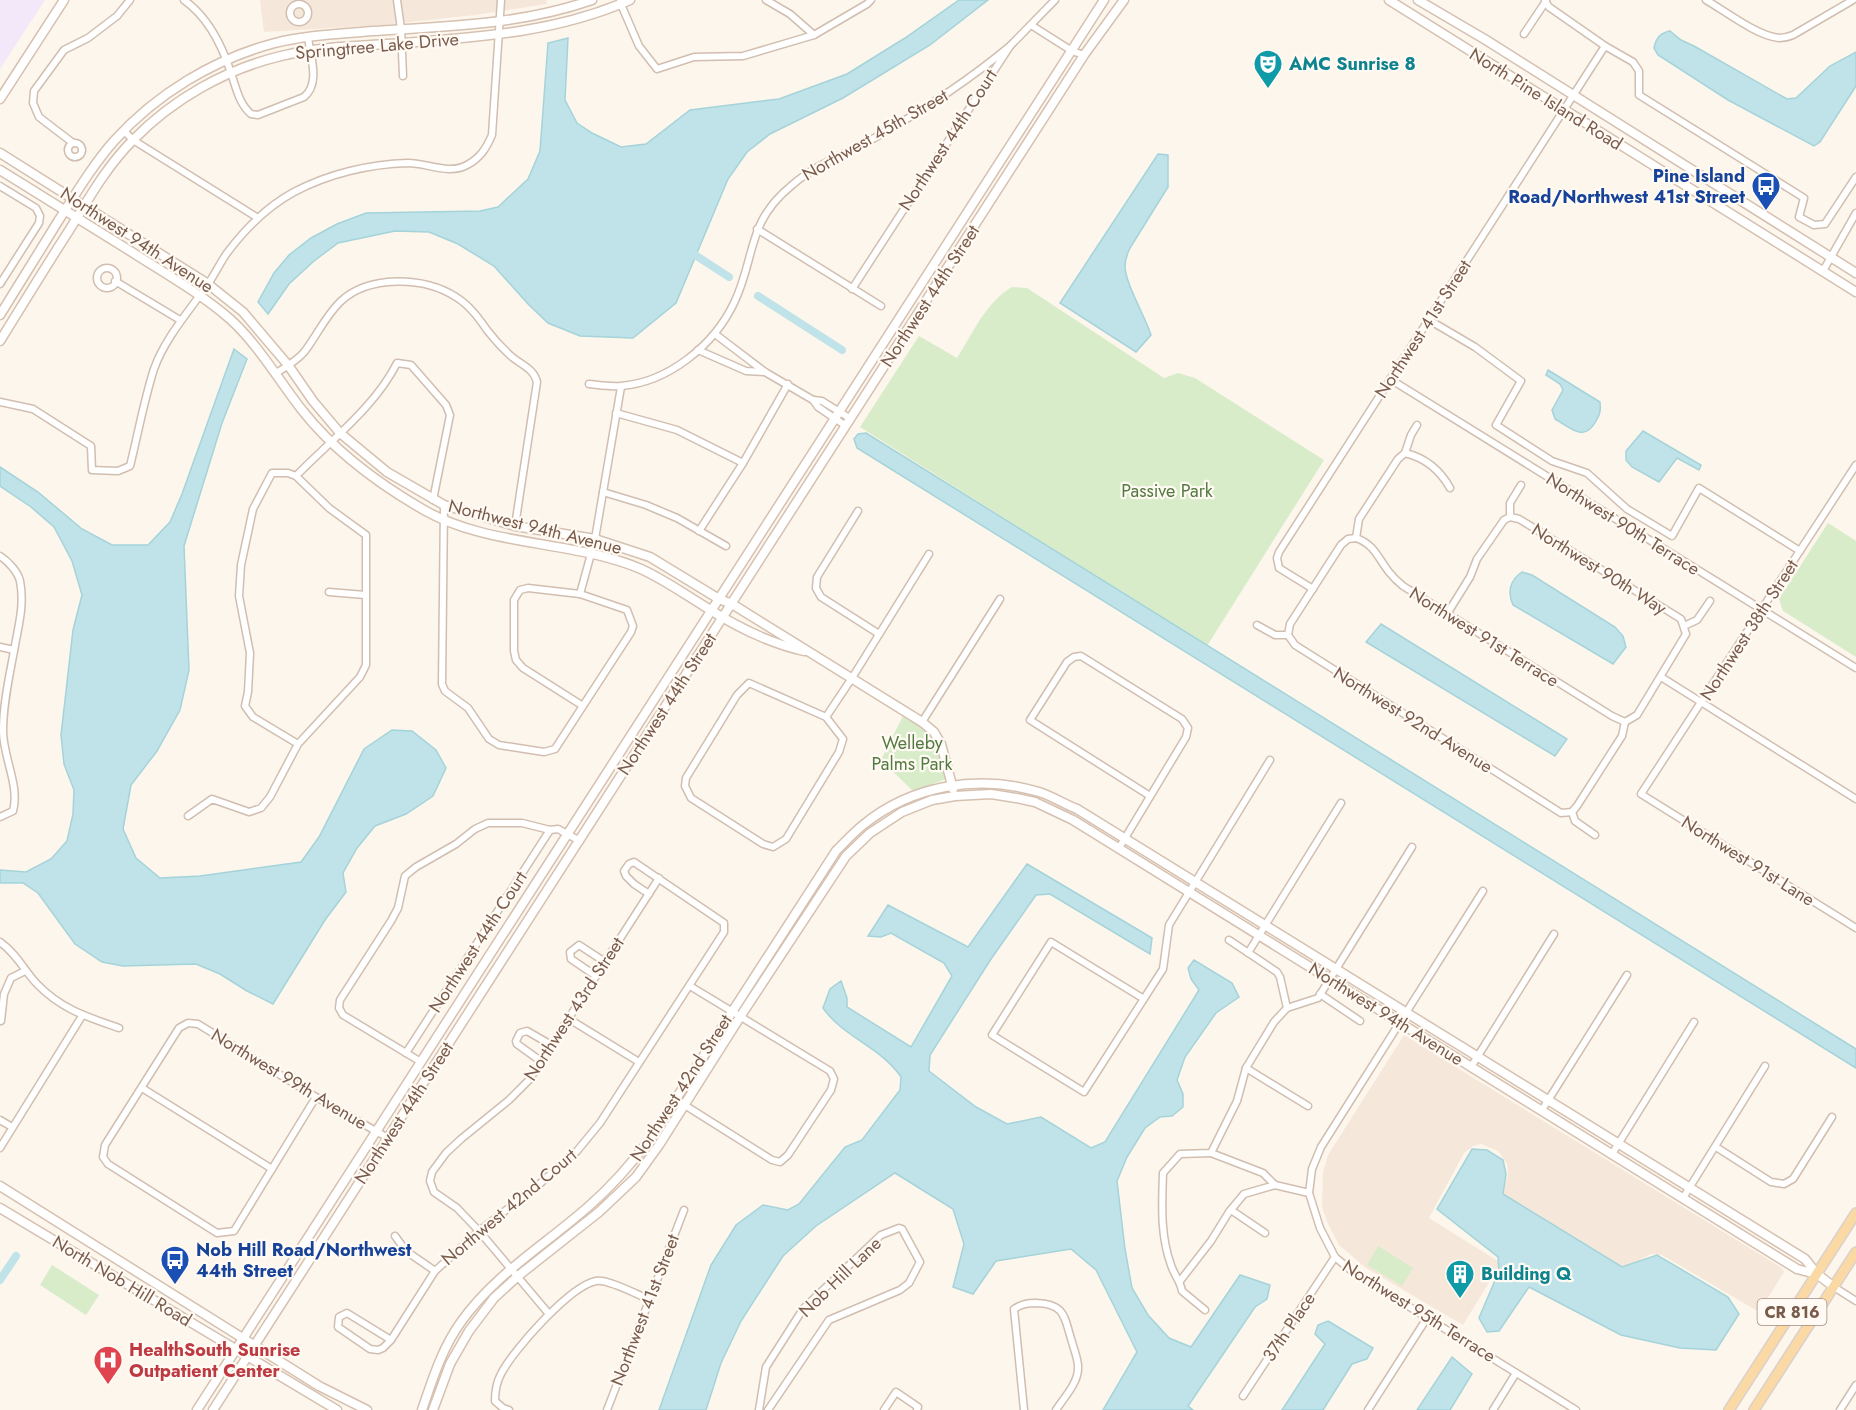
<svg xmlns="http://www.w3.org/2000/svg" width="1856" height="1410" font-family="Jost,sans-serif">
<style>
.residential{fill:#f5e8da}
.education{fill:#f3e8fa}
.green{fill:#d8ecc9}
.water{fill:#bfe3e8;stroke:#a5d3da;stroke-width:1.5}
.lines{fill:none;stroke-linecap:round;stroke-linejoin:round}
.canal{stroke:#bfe3e8;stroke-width:8}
.street-casing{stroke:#d1beb0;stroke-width:9}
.secondary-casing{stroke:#d6c0b0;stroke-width:11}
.primary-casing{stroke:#dad1cd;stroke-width:12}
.street{stroke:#fff;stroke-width:6}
.secondary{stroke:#fff;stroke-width:8}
.primary{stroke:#fbd9a5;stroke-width:9}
.labels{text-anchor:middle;stroke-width:4.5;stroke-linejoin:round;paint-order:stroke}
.shield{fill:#fffaf3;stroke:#a28b7f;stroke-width:1.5}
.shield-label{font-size:16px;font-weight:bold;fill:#7a5c4d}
.street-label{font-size:18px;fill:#7a5c4d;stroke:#fffaf3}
.culture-label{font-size:18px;font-weight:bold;fill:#0d838f;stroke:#fffaf3;text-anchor:start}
.transit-label{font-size:18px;font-weight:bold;fill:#164399;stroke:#fffaf3;text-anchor:end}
.park-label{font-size:18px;fill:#537a41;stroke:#fffaf3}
.health-label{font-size:18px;font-weight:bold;fill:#be3a42;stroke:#fffaf3;text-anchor:start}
</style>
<rect width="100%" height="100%" fill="#fdf6ec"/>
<g class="residential">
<polygon points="260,0 546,0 547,4 475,15 383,25 264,32"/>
<polygon points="1404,1035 1782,1268 1784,1272 1759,1312 1662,1255 1651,1254 1627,1267 1618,1267 1502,1194 1508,1175 1507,1164 1498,1151 1481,1144 1473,1146 1464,1153 1429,1218 1501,1263 1463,1325 1366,1268 1339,1245 1328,1224 1322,1207 1323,1172 1328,1155"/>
</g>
<polygon class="education" points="0,0 45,0 0,69"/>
<g class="green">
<path d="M1012,287L1027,288L1164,378L1178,373L1195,378L1324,460L1207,646L860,427L919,336L957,358C973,333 986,302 1012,287Z"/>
<polygon points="1828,523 1856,541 1856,657 1783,611 1779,599"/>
<polygon points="903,716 927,730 939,747 949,778 913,791 881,760"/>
<polygon points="1378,1246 1413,1268 1402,1286 1367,1265"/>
<polygon points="52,1265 99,1295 86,1315 40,1285"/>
</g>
<g class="water">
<polygon points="959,0 988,0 930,45 843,98 770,134 747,152 728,179 676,303 633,338 580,336 548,323 529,305 494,266 458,244 429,232 395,231 338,243 314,261 289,284 268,314 258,302 274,273 289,255 311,238 337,224 366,213 480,211 498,207 528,179 540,151 548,43 568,38 565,100 577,123 592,133 621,147 646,144 690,110 779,99 847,74 905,38"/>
<path d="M1670,31L1681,40L1694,46L1787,99L1796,98L1830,66L1856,52V86L1820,142L1814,146L1728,100L1658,55L1654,48C1656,38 1660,33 1670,31Z"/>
<path d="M1158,154L1168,155V187L1130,248C1127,254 1125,260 1125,267C1126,285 1145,316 1151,335L1136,352L1060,303Z"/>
<polygon points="234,349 247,359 222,423 184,546 189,670 180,710 157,751 131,785 123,829 136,858 160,878 200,876 301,862 319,837 364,749 392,730 412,731 436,750 446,768 433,796 406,814 375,826 357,848 343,873 346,892 325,920 273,1004 247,991 220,974 196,964 123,966 102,962 75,944 38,893 23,883 0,883 0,870 26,872 51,859 67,841 73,814 74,790 64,764 61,735 73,630 82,595 72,561 54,527 31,507 0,486 0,467 38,492 82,529 112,545 148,545 170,522 182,494"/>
<path d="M1548,370L1600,402C1601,411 1600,414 1596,421C1584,443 1571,428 1555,419L1552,410L1563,390L1560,384L1546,375Z"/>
<polygon points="1643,431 1701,465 1699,470 1677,458 1659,482 1632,467 1626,460 1626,451"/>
<polygon points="866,433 1856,1049 1856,1068 857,448 854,439 858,434"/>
<path d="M1522,572L1532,575L1615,627L1623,636L1626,647L1613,664L1513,605C1507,592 1510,580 1522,572Z"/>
<polygon points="1381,624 1567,739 1555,756 1366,642"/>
<path d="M1027,864L1152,938L1150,954L1050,894L1036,895L991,959L930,1055L929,1071L976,1107L1007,1124L1041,1117L1091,1148L1105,1142L1199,990L1191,979L1188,968L1194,960L1232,983L1239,997L1216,1013L1185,1057L1177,1080L1183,1094V1107L1172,1116L1160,1117L1145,1128L1127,1157L1117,1181L1125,1249L1132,1288L1148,1315L1169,1338L1191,1347L1240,1275L1270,1285L1267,1299L1255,1307L1188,1406L1193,1410H1103L1137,1352L1096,1270L1071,1249L996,1261L973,1294L953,1287L964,1244L953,1209L895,1173L816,1226L783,1256L741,1321L721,1363L706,1410H659L711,1265L736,1225L763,1205L788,1210L799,1204L845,1147L862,1140L900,1090L901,1077C881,1047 844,1038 823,1008L830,989L841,981L847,998V1007L911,1047L952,976L944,963L891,933L881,937L868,936L888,905L968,947Z"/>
<polygon points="1472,1149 1487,1150 1503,1160 1506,1174 1503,1194 1622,1267 1657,1255 1728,1297 1739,1314 1716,1350 1680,1348 1621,1335 1529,1287 1499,1331 1487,1332 1479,1318 1499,1271 1498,1257 1437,1209"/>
<polygon points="1328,1321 1373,1348 1367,1359 1352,1364 1323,1410 1282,1410 1325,1344 1315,1334 1318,1325"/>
<polygon points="1452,1357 1472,1374 1450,1410 1417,1410"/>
</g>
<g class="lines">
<g class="canal">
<polyline points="695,255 729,277"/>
<polyline points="758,296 842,350"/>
<polyline points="0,1280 16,1256"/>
</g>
<g class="street-casing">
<g id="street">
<path d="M184,0C208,17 222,45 231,73C236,87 239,104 251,114L258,115L304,97C321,83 310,56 308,37"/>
<polyline points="397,0 401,29 403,76"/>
<polyline points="766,0 790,14 814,35"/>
<path d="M1706,0C1725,11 1757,36 1779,38C1784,38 1788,37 1793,35L1853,0"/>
<polyline points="1545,1 1549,7 1605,46 1633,62 1639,71 1639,95 1804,198 1799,217 1814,225 1825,224 1856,177"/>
<polyline points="620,2 639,46 657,69 694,57 743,56 814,35 867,4 871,0"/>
<circle cx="299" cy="13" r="9"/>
<polyline points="1031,25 1072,51 1084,55"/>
<polyline points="1524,34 1546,1"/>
<polyline points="124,131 133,140 258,218"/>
<polyline points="73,143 39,117 33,103 34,91 64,50 88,38 117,16 130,0"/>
<circle cx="75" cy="150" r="7"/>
<polyline points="0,186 36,208 40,216 39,223 0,284"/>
<polyline points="757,229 881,306"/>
<circle cx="107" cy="278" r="10"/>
<polyline points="1823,271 1856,213"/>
<polyline points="115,281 180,320"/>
<polyline points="852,289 1010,46 1055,0"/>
<polyline points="1429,320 1475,347 1521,381 1496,425 1552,461 1587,473 1627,509 1672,536 1699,488 1800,551"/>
<polyline points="715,334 765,372 813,400 818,407 846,426"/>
<polyline points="698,350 746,371 765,372"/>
<path d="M276,373C286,367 298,360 305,351C317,335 325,317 340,302C368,275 424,276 456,297C469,305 478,317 487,330C494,339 503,349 512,357C522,365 534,369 537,382L515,526"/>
<polyline points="1390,379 1856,668"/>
<path d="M589,384C599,385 611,387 621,386C669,382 714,345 734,303C756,257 746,223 791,186C816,164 849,152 878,136C925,109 968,81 1010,46"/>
<polyline points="813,400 822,401 851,419"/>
<path d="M0,402L33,409L91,446L92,470L118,471L130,466C138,434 144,400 154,369C165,338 190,310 208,284C215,274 220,263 227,253C245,229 268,206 294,192C328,174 369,164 408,163C427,163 449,175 467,165C480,158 486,149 492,135L501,0"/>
<polyline points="616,413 677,430 743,463"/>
<polyline points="1405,453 1411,435 1417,425"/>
<polyline points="1856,465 1641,794 1856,928"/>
<path d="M296,476C330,441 375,407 397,363L411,365L446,405L450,415L433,500"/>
<polyline points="603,492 646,505 677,518 726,546"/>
<polyline points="444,505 442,684 445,691 468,708 489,739 499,745 544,752 555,749 631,632 633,626 627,610 580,594 528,588 520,590 514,600 514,651 516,660 523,668 583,706"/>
<polyline points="858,511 817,577 816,588 821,597 879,634"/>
<polyline points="1510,517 1519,519 1681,619 1686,634 1637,715 1625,722 1622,736 1577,806 1572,812"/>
<polyline points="1510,517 1510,503 1521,485"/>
<polyline points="699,531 743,463 788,384"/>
<path d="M1356,538C1374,544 1378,558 1389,572C1393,577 1398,582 1403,586L1612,716L1625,722"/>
<path d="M1356,538L1359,519L1398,459L1405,453C1426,458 1440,470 1450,488"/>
<path d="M0,556C8,561 18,572 20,581C24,601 20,620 16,640C11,669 3,701 3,731C3,757 20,786 13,811L0,817"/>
<polyline points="1313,589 1279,568 1277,558 1279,552 1605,46"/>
<polyline points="329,592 365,595"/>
<polyline points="580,594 595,539 621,387"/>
<polyline points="1447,614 1470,577 1477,559 1504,520 1510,517"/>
<polyline points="1257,625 1275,635 1288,635 1295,645 1561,813 1572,812"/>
<polyline points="1684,626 1697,620 1710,601"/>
<polyline points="1288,635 1290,624 1341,545 1348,539 1356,538"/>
<polyline points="0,647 14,650"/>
<polyline points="1661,677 1856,799"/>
<polyline points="826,717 749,683 737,695 686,778 685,786 691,798 763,844 773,847 786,839 839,752 843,739 826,717 852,678 929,554"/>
<polyline points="922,722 1000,599"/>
<polyline points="1572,812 1575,821 1595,835"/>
<polyline points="188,816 212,799 249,812 261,808 270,797 298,744 360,677 366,665 366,535 329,508 296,476 288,473 272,473 253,509 241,565 239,596 250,653 248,692 245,706 253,717 298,744"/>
<polyline points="1119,848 1186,737 1188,728 1182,719 1081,656 1074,657 1067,662 1030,720 1150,796"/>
<polyline points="1483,891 1321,1147 1312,1169 1309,1193 1320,1228 1335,1257 1353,1272 1576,1410"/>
<polyline points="1229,940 1277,972 1280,977 1287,1008"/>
<path d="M0,942C17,954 23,969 37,984C61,1009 87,1017 119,1028"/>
<polyline points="1248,953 1341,803"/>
<polyline points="596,976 571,959 570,952 579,945 605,962"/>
<polyline points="1320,994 1360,1021"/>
<polyline points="1144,999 1051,942 992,1035 1084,1092 1163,969 1169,925 1270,760"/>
<polyline points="569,1019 639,1062"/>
<polyline points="1,1021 4,994 11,978 25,971"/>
<polyline points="406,1053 550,830"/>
<polyline points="421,1062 343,1015 339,1008 340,1000 391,921 398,908 405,876 416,867 456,844 475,829 488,823 522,823 550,830 558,829 580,841"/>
<polyline points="542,1062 517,1044 516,1041 520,1033 527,1031 553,1046"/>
<polyline points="1471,1067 1554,934"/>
<polyline points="1246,1068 1308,1106"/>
<polyline points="142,1088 272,1169"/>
<polyline points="316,1097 234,1231 217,1233 108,1164 103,1157 105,1145 179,1028 188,1023 198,1024 316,1097 388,1138"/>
<polyline points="675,1099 772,1160 780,1162 788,1155 831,1090 834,1079 830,1071 690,986"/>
<polyline points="1542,1110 1627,975"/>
<polyline points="0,1120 12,1127"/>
<polyline points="1716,1147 1771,1182 1784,1184 1793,1179 1832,1117"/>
<polyline points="0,1148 82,1016"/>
<polyline points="1211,1153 1263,1173 1275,1185 1309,1193"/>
<polyline points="1612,1154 1694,1022"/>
<polyline points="1683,1198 1765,1066"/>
<polyline points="1231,1210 1265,1233"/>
<polyline points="395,1236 406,1251 435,1271"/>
<polyline points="1180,1281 1211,1241 1229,1212 1244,1194 1275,1185"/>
<polyline points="1834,1287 1856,1301"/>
<path d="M1205,1310L1182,1291C1180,1280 1174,1275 1171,1265C1160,1235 1162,1204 1163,1173L1180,1154L1211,1153L1237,1101L1246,1068L1274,1022L1287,1008L1318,998L1412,847"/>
<polyline points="549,1314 479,1231 457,1208 434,1192 430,1181 432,1172 446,1153 461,1139 509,1100 529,1080 659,878"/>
<polyline points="391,1340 347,1313 339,1317 338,1327 370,1349 378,1350 383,1348 391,1340 435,1271 479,1231 536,1187 577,1151 600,1123 724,932 724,923 634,862 629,864 624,871 626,876 634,884 649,894"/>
<polyline points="1243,1396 1335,1257"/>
<path d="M509,1410L503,1408L495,1401C495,1391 496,1383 501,1374C513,1350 570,1286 596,1281C608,1279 636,1294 648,1299"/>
<polyline points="607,1410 684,1210"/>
<polyline points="759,1410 766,1367 803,1309 881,1235 899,1228 902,1229 920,1262 909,1283 900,1290 829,1320 768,1410"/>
<polyline points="884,1410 896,1392 918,1407 917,1410"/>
<path d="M1024,1410L1014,1309C1022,1304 1027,1303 1036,1303C1066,1304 1064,1317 1072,1342C1074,1350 1079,1361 1078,1369C1078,1383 1063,1399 1056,1410"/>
<polyline points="1368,1410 1427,1318"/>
<polyline points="1493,1410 1516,1373"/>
<polyline points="1840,1410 1856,1385"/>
</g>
</g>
<g class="secondary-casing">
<g id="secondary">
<polyline points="1389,0 1856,292"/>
<polyline points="1418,0 1486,40 1856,273"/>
<polyline points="0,99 64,0"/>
<polyline points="0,153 208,284 243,312 288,365 313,401 340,433 387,472 444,505 515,526 595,539 650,557 719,599 732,604 922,722 934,732 941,744 953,789"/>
<path d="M0,170C45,198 90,226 135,254C168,275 201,294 230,319C257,343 280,382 302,410C335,452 377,483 424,510C488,547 573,540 641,569C663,579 683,593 704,606C735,626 768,643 804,651"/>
<path d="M0,315C19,284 38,254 57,223C75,195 92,166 114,141C156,94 214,59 275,43C307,35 340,34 373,31C449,26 520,25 592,0"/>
<path d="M0,341C23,304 46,266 70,229C89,198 107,166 133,140C173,99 226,69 281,56C321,46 363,46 403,43C481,37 557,32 630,0"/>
<polyline points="0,1186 319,1386 367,1410"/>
<polyline points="0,1208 337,1410"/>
<polyline points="197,1410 1104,0"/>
<polyline points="213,1410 1084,55 1124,0"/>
<path d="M422,1410C432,1381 442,1348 461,1322C495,1274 545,1245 589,1206C612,1186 632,1163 650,1139L836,851C845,842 853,833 863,825C912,785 978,774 1039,792C1052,796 1064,804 1077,809L1805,1259L1817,1274L1834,1287"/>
<polyline points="433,1410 450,1364 469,1331 494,1298 518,1276 599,1212 636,1177 659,1145 740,1017 846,856 870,833 902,812 932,800 955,796 991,794 1016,798 1035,802 1073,820 1797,1269 1816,1274"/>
</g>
</g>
<g class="primary-casing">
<g id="primary">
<polyline points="1729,1410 1856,1213"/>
<polyline points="1754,1410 1856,1252"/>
</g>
</g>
<use href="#street" class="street"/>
<use href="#secondary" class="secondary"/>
<use href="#primary" class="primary"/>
</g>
<defs>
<g id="theatre-pin" transform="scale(1.5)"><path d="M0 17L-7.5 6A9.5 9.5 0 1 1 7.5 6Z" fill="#0f9aa8" stroke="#fffaf3"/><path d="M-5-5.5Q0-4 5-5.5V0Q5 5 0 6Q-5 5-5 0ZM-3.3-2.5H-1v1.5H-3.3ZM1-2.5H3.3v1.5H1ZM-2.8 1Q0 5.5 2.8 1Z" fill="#fff"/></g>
<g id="bus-pin" transform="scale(1.5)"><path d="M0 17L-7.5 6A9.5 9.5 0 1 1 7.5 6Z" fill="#1a4fb4" stroke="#fffaf3"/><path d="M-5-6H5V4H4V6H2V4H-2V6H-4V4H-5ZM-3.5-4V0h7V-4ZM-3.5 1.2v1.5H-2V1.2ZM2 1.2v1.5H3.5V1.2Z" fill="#fff"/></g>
<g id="building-pin" transform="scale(1.5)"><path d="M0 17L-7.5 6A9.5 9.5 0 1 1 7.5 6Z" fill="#0f9aa8" stroke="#fffaf3"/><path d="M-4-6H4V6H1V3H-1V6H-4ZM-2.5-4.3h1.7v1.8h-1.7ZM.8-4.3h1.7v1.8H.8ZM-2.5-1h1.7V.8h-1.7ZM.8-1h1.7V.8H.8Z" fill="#fff"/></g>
<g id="hospital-pin" transform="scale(1.5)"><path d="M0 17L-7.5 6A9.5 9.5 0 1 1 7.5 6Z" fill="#e0444e" stroke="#fffaf3"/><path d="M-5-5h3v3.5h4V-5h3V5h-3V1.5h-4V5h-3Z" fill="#fff"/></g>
</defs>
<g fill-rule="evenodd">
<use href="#theatre-pin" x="1268" y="64"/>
<use href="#bus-pin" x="1766" y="186"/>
<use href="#bus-pin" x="175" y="1260"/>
<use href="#building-pin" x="1460" y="1274"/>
<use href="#hospital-pin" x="108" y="1360"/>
</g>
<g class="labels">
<rect class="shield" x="1757.5" y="1299" width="69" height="26" rx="4.5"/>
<g class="shield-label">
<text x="1792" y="1318">CR 816</text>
</g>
<g class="street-label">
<text transform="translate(377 46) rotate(-5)" y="6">Springtree Lake Drive</text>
<text transform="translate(1546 99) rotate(32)" y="6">North Pine Island Road</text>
<text transform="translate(875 135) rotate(-30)" y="6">Northwest 45th Street</text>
<text transform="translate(948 140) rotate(-57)" y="6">Northwest 44th Court</text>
<text transform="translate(137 240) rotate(33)" y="6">Northwest 94th Avenue</text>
<text transform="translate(930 296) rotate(-57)" y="6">Northwest 44th Street</text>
<text transform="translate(1423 329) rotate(-57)" y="6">Northwest 41st Street</text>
<text transform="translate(1623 524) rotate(32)" y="6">Northwest 90th Terrace</text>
<text transform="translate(535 527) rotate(14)" y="6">Northwest 94th Avenue</text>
<text transform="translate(1599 569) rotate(32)" y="6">Northwest 90th Way</text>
<text transform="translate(1749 630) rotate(-57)" y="6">Northwest 38th Street</text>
<text transform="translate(1484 637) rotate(32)" y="6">Northwest 91st Terrace</text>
<text transform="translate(667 704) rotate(-57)" y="6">Northwest 44th Street</text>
<text transform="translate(1413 720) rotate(32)" y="6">Northwest 92nd Avenue</text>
<text transform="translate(1748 861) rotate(32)" y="6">Northwest 91st Lane</text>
<text transform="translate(478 942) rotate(-57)" y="6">Northwest 44th Court</text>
<text transform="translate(574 1009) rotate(-57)" y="6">Northwest 43rd Street</text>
<text transform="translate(1386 1014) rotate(32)" y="6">Northwest 94th Avenue</text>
<text transform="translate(289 1079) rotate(31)" y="6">Northwest 99th Avenue</text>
<text transform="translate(681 1088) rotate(-57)" y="6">Northwest 42nd Street</text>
<text transform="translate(404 1113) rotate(-57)" y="6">Northwest 44th Street</text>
<text transform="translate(509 1207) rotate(-40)" y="6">Northwest 42nd Court</text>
<text transform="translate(840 1277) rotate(-44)" y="6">Nob Hill Lane</text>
<text transform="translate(122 1281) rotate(31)" y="6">North Nob Hill Road</text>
<text transform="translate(645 1310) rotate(-69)" y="6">Northwest 41st Street</text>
<text transform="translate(1419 1311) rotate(32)" y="6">Northwest 95th Terrace</text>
<text transform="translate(1289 1327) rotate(-56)" y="6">37th Place</text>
</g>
<g class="culture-label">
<text x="1289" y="70">AMC Sunrise 8</text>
<text x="1481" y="1280">Building Q</text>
</g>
<g class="transit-label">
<text x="1745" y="182">Pine Island<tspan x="1745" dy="21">Road/Northwest 41st Street</tspan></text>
<text x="196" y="1256" text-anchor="start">Nob Hill Road/Northwest<tspan x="196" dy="21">44th Street</tspan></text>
</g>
<g class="park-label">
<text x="1167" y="497">Passive Park</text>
<text x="912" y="749">Welleby<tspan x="912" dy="21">Palms Park</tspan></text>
</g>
<g class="health-label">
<text x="129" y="1356">HealthSouth Sunrise<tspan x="129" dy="21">Outpatient Center</tspan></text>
</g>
</g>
</svg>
